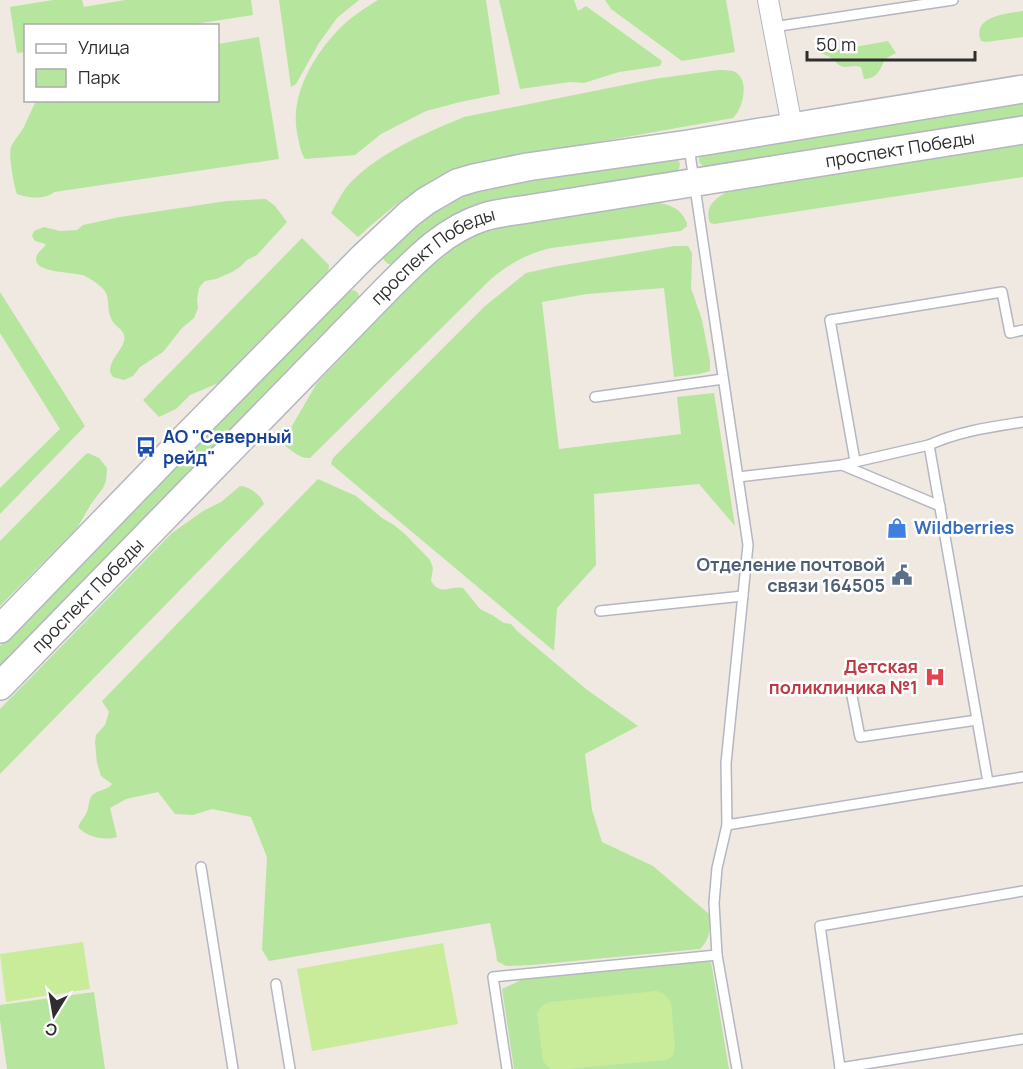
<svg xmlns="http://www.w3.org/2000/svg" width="1023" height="1069" font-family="Manrope,sans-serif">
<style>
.green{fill:#b6e59e}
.pitch{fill:#c9ec9a}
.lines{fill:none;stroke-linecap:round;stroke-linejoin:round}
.lane-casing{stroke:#b4b7c1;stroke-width:12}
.street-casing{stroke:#b4b7c1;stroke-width:22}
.secondary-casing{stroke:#b4b7c1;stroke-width:30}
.lane{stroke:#fff;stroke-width:9}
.street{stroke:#fff;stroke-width:20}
.secondary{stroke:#fff;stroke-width:27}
.labels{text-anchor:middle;stroke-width:5;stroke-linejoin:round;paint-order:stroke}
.street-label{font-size:18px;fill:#2e2e2e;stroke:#fff}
.transit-label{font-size:18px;font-weight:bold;fill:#164399;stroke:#fff;text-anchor:start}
.shop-label{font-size:18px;font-weight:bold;fill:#366cbe;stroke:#fff;text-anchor:start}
.service-label{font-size:18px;font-weight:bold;fill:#4e5e75;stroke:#fff;text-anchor:end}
.health-label{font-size:18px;font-weight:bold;fill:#be3a42;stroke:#fff;text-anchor:end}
</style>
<rect width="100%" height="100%" fill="#efe9e1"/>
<g class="green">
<polygon points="53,0 82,0 84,7 125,0 251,0 253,15 188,25 26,26 25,52 17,53 10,7"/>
<polygon points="279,0 359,0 337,18 319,43 296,84 291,87"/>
<path d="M378,0H486L500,94L460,102L426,111L381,134L355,155L305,159C300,151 299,142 297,132C290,94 314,55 340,28C351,17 365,8 378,0Z"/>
<polygon points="499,0 574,0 578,11 586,6 662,61 660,66 619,72 584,83 570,82 520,89"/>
<polygon points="605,0 726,0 735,52 682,61 611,9"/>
<path d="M1023,11V37L986,42L981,41C971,16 1008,13 1023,11Z"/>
<path d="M259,37L279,159L54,192C45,200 28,198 17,194C14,187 8,153 11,147C14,140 20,134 24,127C28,118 32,109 36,101L218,100V44Z"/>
<path d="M888,41L896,53L885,59C880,70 877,79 864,79L861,67L856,66L844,67L839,65L830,57L821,53Z"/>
<path d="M718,70C723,70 729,70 733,71C751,78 743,109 733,118L491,161C479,164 466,166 454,170C418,185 387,211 358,237L331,213C337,203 343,190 351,182C379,153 427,132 464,117L654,79Z"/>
<path d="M1023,101V116L708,167C701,166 696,162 701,155Z"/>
<path d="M1023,144V177L714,224L710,223C704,206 715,199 728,191Z"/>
<path d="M668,159L678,160L680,164L678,172C660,179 629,180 610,183C549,192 484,194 432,229C417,238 408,253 395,264H388L383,259V256L408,229L434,211L466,195L514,184Z"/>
<path d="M266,199L275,206L287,222L257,255L247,260L240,267L232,272L216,279L205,281L202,284L199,288L197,299L198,308L194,318L182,328L163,352L140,367L133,376L124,380L113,377L110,372C110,356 127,348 124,335C122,329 118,328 115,324C113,323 111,318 110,316C107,308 110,297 104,290C100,285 91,279 85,276C76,272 42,273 37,263C33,254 43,250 46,244L35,241L32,236L34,231L44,227L60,231L77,230L83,225L120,217L227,201Z"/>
<path d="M656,202C670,205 681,208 687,223V226L681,231L551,248C529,253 508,264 491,279L310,458C299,459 290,449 282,443L317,383L435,260L463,240L483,232L506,226Z"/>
<polygon points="302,238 329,265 328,274 221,382 190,395 176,409 159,417 143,400"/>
<polygon points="674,246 688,246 692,253 692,258 691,288 702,320 710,361 710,371 699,374 674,377 664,288 587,294 542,302 559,449 681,434 677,397 714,393 735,526 699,484 594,494 596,565 557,608 554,651 331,464 333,458 485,306 526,273 553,267"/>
<polygon points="354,290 358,293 360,300 0,668 0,646 350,291"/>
<polygon points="0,292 85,426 0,514 0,488 60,429 0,333"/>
<polygon points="88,453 99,458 107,468 106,481 103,488 91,504 77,528 0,606 0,541 85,455"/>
<path d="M318,479L356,496L382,518L394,525L405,534L430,560L433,568L431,581C441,597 450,585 463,588L480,609L492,615L504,623L511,624L517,631L586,689L638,726L585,754L592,810L602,842L653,866L709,914C711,928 710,939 700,949L532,965L506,966L497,961L496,953L490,923L269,961L262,950L267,857L251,817L212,809L193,815L175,814L158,792L126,799L110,808L117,837C104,841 87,837 78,827C80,822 83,819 86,814C90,807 87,798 95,793C102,789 107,790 112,784L101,776L97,763L95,742L96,735L105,725L109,712L102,701Z"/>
<path d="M240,486C249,486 261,495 264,504L0,774V709L172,533L203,511L221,502Z"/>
<polygon points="697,960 711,962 729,1069 514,1069 502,989 523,979"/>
<polygon points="94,992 105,1069 7,1069 0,1020 0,1005"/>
</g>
<g class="pitch">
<polygon points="83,942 90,989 6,1002 0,954"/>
<polygon points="443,943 458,1024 312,1051 297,969"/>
<path d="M657,991L664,994L671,1002L675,1047C674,1054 673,1057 666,1060L566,1069H550L543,1061L537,1014C540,1007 543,1004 550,1002Z"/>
</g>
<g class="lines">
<g class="lane-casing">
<g id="lane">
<polyline points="773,27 953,0"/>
<polyline points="689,147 748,545 726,763 727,825 717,868 714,903 717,955 737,1069"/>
<polyline points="595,397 723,379"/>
<path d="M929,445C959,431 991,427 1023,422"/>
<polyline points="855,461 830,320 1002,292 1010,333 1023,330"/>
<polyline points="842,465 940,506"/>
<polyline points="738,477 842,465 929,445 988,782"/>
<polyline points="600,611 743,596"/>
<polyline points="852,696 860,737 977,720"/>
<polyline points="727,825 1023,777"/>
<polyline points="201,867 233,1069"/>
<polyline points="276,984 290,1069"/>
<polyline points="840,1068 820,926 1023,891"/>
<polyline points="507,1069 493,977 717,955"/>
<polyline points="841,1069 840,1068 1023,1039"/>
</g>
</g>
<g class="street-casing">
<polyline id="street" points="768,0 792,126"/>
</g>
<g class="secondary-casing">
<g id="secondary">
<polyline points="0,629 183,440 363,257 409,214 426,201 457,183 474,178 527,167 688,144 1023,89"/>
<path id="s1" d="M0,686L385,291C414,262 443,230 484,217C500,212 518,211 534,208L1023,130"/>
</g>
</g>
<use href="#lane" class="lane"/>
<use href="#street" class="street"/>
<use href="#secondary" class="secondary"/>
</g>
<defs>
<g id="bus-bare" transform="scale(1.62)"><path d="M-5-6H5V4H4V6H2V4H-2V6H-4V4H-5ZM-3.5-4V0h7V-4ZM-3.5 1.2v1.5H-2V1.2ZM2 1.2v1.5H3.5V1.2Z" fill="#1a4fb4" stroke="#fff" stroke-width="2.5" paint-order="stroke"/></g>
<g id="shop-bare" transform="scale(1.62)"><path d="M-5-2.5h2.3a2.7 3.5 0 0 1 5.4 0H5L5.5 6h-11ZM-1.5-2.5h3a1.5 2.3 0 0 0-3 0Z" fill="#3f7fe0" stroke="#fff" stroke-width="2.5" paint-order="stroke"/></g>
<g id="civic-bare" transform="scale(1.62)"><path d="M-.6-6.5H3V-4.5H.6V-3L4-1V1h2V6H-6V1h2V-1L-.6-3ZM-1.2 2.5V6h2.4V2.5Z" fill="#5c6f8a" stroke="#fff" stroke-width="2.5" paint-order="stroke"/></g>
<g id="hospital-bare" transform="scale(1.62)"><path d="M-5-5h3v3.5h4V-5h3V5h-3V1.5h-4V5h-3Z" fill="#e0444e" stroke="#fff" stroke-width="2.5" paint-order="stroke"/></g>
</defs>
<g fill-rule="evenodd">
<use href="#bus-bare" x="146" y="447"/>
<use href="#shop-bare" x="897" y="528"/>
<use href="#civic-bare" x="902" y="575"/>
<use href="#hospital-bare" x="935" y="677"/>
</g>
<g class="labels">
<g class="street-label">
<text dy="6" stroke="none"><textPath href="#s1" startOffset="1098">проспект Победы</textPath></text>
<text dy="6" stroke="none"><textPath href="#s1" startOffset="612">проспект Победы</textPath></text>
<text dy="6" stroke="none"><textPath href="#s1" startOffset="126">проспект Победы</textPath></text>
</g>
<g class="transit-label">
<text x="163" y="443">АО "Северный<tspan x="163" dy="21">рейд"</tspan></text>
</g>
<g class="shop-label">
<text x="914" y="534">Wildberries</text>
</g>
<g class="service-label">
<text x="885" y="571">Отделение почтовой<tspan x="885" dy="21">связи 164505</tspan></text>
</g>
<g class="health-label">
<text x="918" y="673">Детская<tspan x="918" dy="21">поликлиника №1</tspan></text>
</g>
</g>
<rect x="24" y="24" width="195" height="78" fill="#ffffff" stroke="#ababab" stroke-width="1.5"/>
<rect x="36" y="44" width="30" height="9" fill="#ffffff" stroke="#ababab" stroke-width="1.5"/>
<text x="78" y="54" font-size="18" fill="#2e2e2e">Улица</text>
<rect x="36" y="69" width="30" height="18" fill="#b6e59e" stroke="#ababab" stroke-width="1.5"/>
<text x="78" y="84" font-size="18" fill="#2e2e2e">Парк</text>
<g transform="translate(54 1015) rotate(191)" stroke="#ffffff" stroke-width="4.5" paint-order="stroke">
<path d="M0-4.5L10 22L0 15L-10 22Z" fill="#2e2e2e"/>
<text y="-9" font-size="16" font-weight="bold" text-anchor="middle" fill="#2e2e2e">С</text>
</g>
<path d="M807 51v9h168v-9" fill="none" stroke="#2e2e2e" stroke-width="3"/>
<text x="816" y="51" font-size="18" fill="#2e2e2e" stroke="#ffffff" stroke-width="4.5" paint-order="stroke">50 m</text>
</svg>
